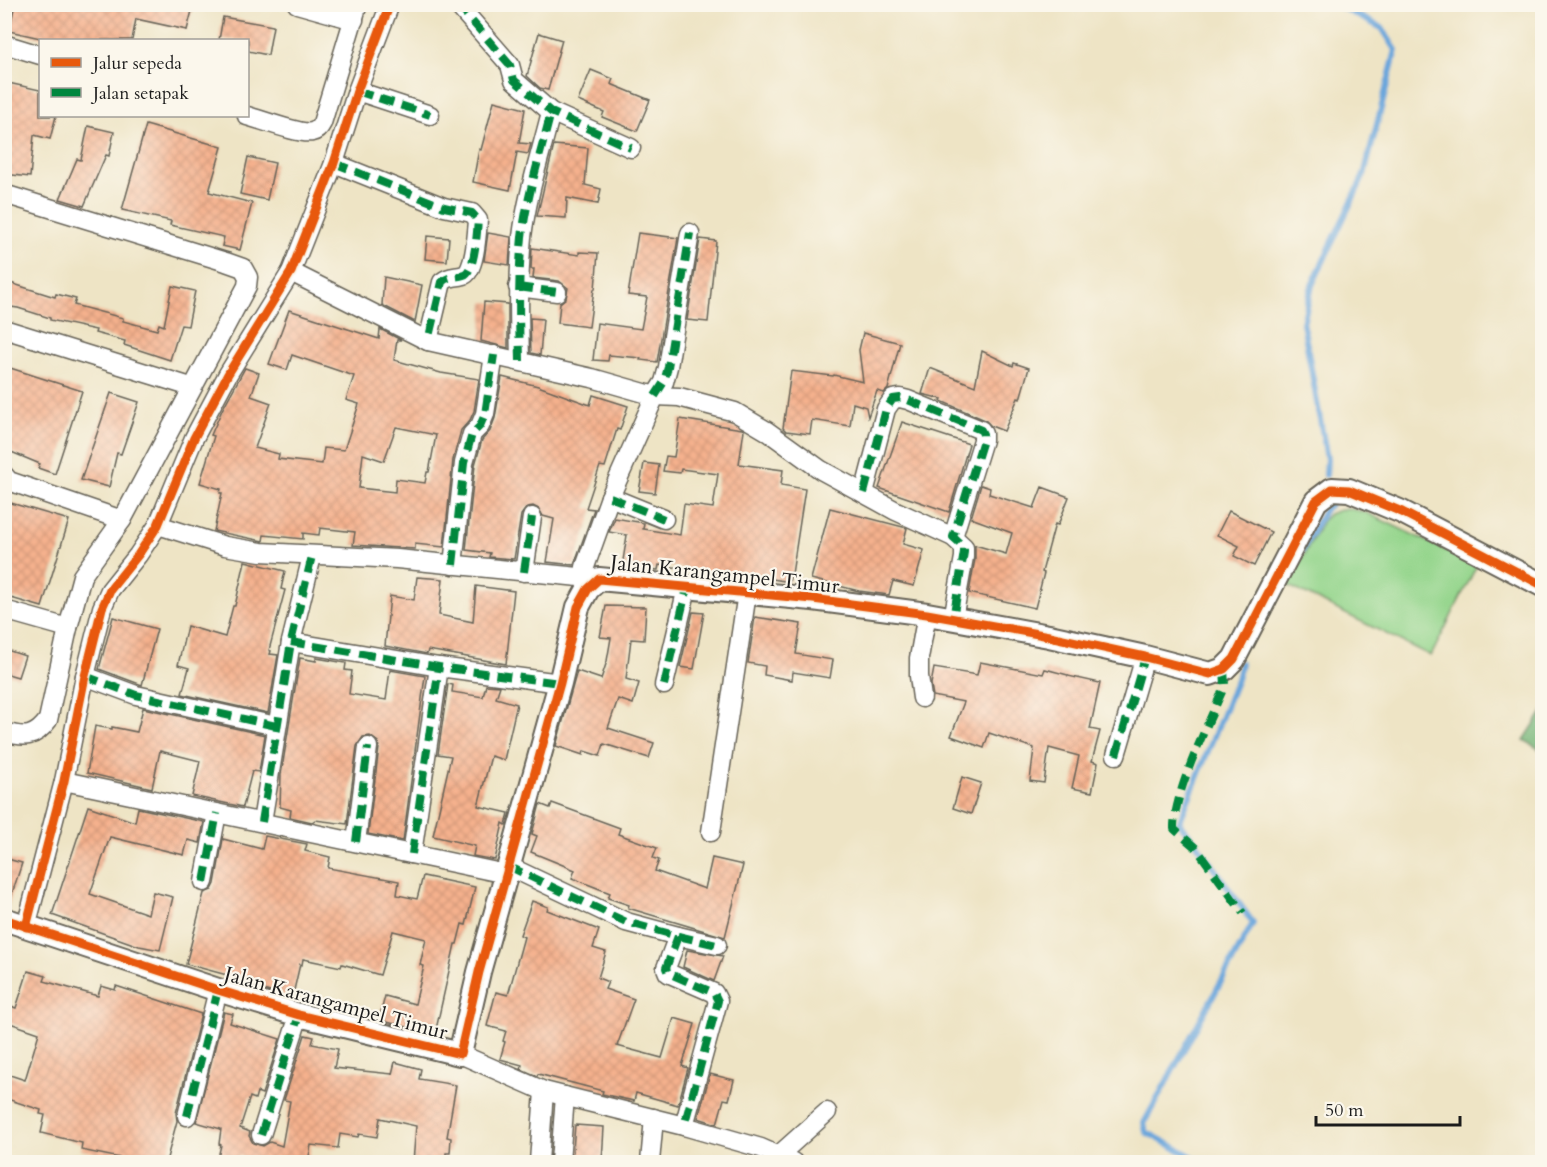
<svg xmlns="http://www.w3.org/2000/svg" width="1547" height="1167" font-family="Cardo,serif">
<style>
.green{fill:#94d58c;stroke:#587854;stroke-width:1.5}
.forest{fill:url(#forest-firs);stroke:#4a694a;stroke-width:1.5}
.lines{fill:none;stroke-linecap:round;stroke-linejoin:round}
.stream{stroke:#6aa6db;stroke-width:6}
.building{fill:url(#building-cross-hatch);fill-rule:evenodd}
.minor-casing{stroke:#666257;stroke-width:21}
.tertiary-casing{stroke:#666257;stroke-width:26}
.minor{stroke:#fff;stroke-width:18}
.tertiary{stroke:#fff;stroke-width:22}
.quiet{stroke:#00873e;stroke-width:8;stroke-dasharray:15 8;stroke-linecap:butt}
.cycleway-casing{stroke:#fbf7ec;stroke-width:13}
.cycleway{stroke:#e8590c;stroke-width:9}
.labels{text-anchor:middle;stroke-width:4.5;stroke-linejoin:round;paint-order:stroke}
.street-label{font-size:21px;fill:#1c1c1c;stroke:#fbf7ec}
</style>
<defs>
<pattern id="forest-firs" width="22" height="20" patternUnits="userSpaceOnUse" patternTransform="scale(1.5)"><rect width="22" height="20" fill="#77b678"/><path d="M5 1l3.5 6h-7zM16 11l3.5 6h-7z" fill="#619362"/></pattern>
<pattern id="building-cross-hatch" width="8" height="8" patternUnits="userSpaceOnUse" patternTransform="scale(1.5)"><rect width="8" height="8" fill="#f5b18d"/><path d="M0 0l8 8M0 8l8-8" fill="none" stroke="#d19879"/></pattern>
</defs>
<rect width="100%" height="100%" fill="#fbf7ec"/>
<filter id="ink" filterUnits="userSpaceOnUse"><feTurbulence type="fractalNoise" baseFrequency=".0167" numOctaves="2"/><feDisplacementMap in="SourceGraphic" scale="12" xChannelSelector="R" yChannelSelector="G"/><feConvolveMatrix kernelMatrix="1 2 1 2 8 2 1 2 1" color-interpolation-filters="sRGB"/></filter>
<filter id="wash" filterUnits="userSpaceOnUse"><feTurbulence type="fractalNoise" baseFrequency=".008" numOctaves="4" result="noise"/><feDisplacementMap in="SourceGraphic" scale="24" xChannelSelector="R" yChannelSelector="G"/><feGaussianBlur stdDeviation="1.35" result="paint"/><feColorMatrix in="noise" values="0 0 0 0 0 0 0 0 0 0 0 0 0 0 0 0 0 1.4 0 .05"/><feComposite in="paint" operator="in"/></filter>
<g filter="url(#wash)">
<rect width="100%" height="100%" fill="#eee4c5"/>
<polygon class="green" points="1346,508 1365,512 1477,565 1431,656 1287,585 1324,519 1329,514"/>
<polygon class="forest" points="1542,712 1542,751 1524,740"/>
<g class="lines">
<g class="stream">
<polyline points="1326,475 1327,459 1303,323 1312,285 1364,175 1396,50 1382,28 1335,4"/>
<polyline points="1303,549 1325,509 1331,504"/>
<polyline points="1202,1162 1146,1132 1144,1123 1253,923 1195,841 1179,823 1237,679 1241,663"/>
</g>
</g>
<g id="blocks">
<g class="building">
<polygon points="15,4 184,4 193,7 187,30 136,19 132,40 49,40 9,31"/>
<polygon points="223,17 273,26 268,55 248,51 248,40 219,40"/>
<polygon points="539,33 562,40 548,90 540,88 527,76"/>
<polygon points="591,70 613,79 611,84 650,100 637,131 602,117 604,112 578,101"/>
<polygon points="4,82 40,90 40,116 56,116 50,139 34,135 30,177 4,174"/>
<polygon points="494,101 525,109 519,143 531,144 528,154 517,152 510,190 473,182 479,149 481,150"/>
<polygon points="146,125 222,147 209,192 252,203 240,250 222,246 224,237 170,225 171,221 122,210"/>
<polygon points="88,126 114,132 109,156 106,155 84,206 60,199 77,159 81,160"/>
<polygon points="554,145 588,148 585,185 601,189 598,204 567,198 566,218 537,216"/>
<polygon points="248,157 275,163 267,200 240,194"/>
<polygon points="488,233 511,237 509,265 484,261"/>
<polygon points="638,233 678,238 657,362 640,360 641,358 609,355 608,361 593,360 597,323 641,329 647,297 628,295"/>
<polygon points="427,236 449,238 447,261 425,259"/>
<polygon points="700,239 716,241 708,322 687,320"/>
<polygon points="532,248 579,255 579,252 598,253 595,289 594,289 589,327 558,323 560,303 566,298 568,288 559,281 533,278 534,269 531,269"/>
<polygon points="384,277 422,285 415,322 382,305"/>
<polygon points="4,281 55,297 56,294 76,299 74,305 123,318 123,321 157,330 159,324 164,326 172,286 195,291 188,326 181,325 170,360 124,345 125,341 95,333 96,330 50,320 50,318 18,308 4,306"/>
<polygon points="484,302 508,304 508,348 481,341"/>
<path d="M289,310L379,339L380,329L401,340H397L394,360L441,373L479,379L474,411L470,420L461,430L453,460L444,547L415,544V549L353,545L355,532L320,528L319,535L303,533V539L264,535L263,541L214,531L222,493H220L221,489L200,483L214,436L211,435L222,410L245,368L259,373L251,396L271,403L255,448L279,454L278,459L322,464L324,448L344,450L359,404L346,400L354,376L292,355L287,370L269,364ZM396,427L436,435L429,472H427L425,483L396,479L395,492L359,488L363,454L384,461Z"/>
<polygon points="530,318 543,319 540,355 531,353"/>
<polygon points="863,333 900,343 888,389 884,393 877,391 868,417 866,407 853,403 850,426 812,420 810,434 786,431 783,428 791,371 833,376 834,375 863,382 859,350"/>
<polygon points="982,351 1013,366 1014,363 1029,368 1020,399 1018,398 1004,431 991,426 985,420 941,401 942,399 922,394 930,368 975,386"/>
<polygon points="4,366 82,391 55,474 38,468 40,464 4,449"/>
<polygon points="502,377 538,386 590,405 593,395 628,406 620,430 617,429 605,467 600,466 586,508 594,509 574,565 547,562 554,519 543,516 539,509 533,506 527,507 521,515 514,559 489,557 490,553 466,550 475,465 482,440 490,431 495,418"/>
<polygon points="111,393 139,402 121,454 117,453 109,487 81,480"/>
<polygon points="680,419 742,429 744,430 739,464 783,470 781,485 805,489 792,574 791,573 789,582 761,577 761,581 739,579 739,576 659,565 658,570 622,567 627,535 609,532 615,518 644,523 643,529 680,535 684,504 713,508 718,474 681,469 680,473 663,471 666,456 674,457"/>
<polygon points="902,422 969,444 949,512 879,488"/>
<polygon points="644,463 659,465 655,493 639,491"/>
<polygon points="981,485 990,488 989,494 1034,508 1042,487 1069,497 1058,525 1055,524 1042,572 1044,573 1035,608 969,593 975,559 975,545 1006,554 1012,533 971,518"/>
<polygon points="4,501 69,520 42,607 4,596"/>
<polygon points="830,508 907,528 903,544 924,550 914,586 893,581 889,595 859,591 811,579"/>
<polygon points="1229,511 1271,532 1254,566 1234,556 1239,546 1217,535"/>
<polygon points="245,561 285,571 281,589 285,590 269,650 271,651 270,654 278,655 268,713 182,694 189,668 178,665 187,626 225,637 233,606 235,606"/>
<polygon points="417,577 443,579 439,615 473,622 476,586 514,591 506,664 445,653 428,650 427,654 385,646 390,596 414,600"/>
<polygon points="606,606 646,607 644,640 631,639 626,679 639,683 633,704 618,699 608,728 654,743 649,758 604,744 600,756 584,751 583,755 556,746 577,671 601,679 607,661 611,638 600,637"/>
<polygon points="693,612 704,613 694,669 680,667"/>
<polygon points="113,617 157,629 142,685 99,669"/>
<polygon points="755,617 801,624 796,654 833,660 830,678 793,672 792,680 764,675 765,666 748,663"/>
<polygon points="4,649 25,656 18,677 4,673"/>
<polygon points="300,658 316,661 316,658 346,663 345,670 352,671 349,694 386,700 390,670 425,676 403,841 368,834 379,748 378,742 370,736 363,737 357,746 347,824 315,820 312,822 290,817 291,810 280,807 281,775"/>
<polygon points="980,662 1043,674 1045,669 1068,675 1068,676 1100,683 1090,729 1100,731 1092,761 1098,763 1092,792 1072,788 1079,756 1049,748 1044,783 1030,781 1034,748 989,733 984,748 951,736 964,702 933,696 931,684 934,668 977,675"/>
<polygon points="448,684 453,685 452,692 483,697 486,685 500,686 496,698 517,704 504,760 491,756 478,806 509,813 506,825 503,823 495,860 473,856 475,846 433,836 451,756 438,754"/>
<polygon points="143,708 265,735 259,772 252,771 243,807 192,796 200,761 160,751 152,788 87,773 95,726 112,729 112,727 137,732"/>
<polygon points="962,777 981,783 971,814 953,808"/>
<polygon points="552,803 620,828 618,834 657,848 653,858 659,860 655,871 705,889 712,858 743,865 725,937 628,908 629,905 608,898 610,893 572,878 575,870 531,852 537,836 532,834 540,804 550,808"/>
<polygon points="88,806 135,822 138,808 204,822 200,843 188,840 184,855 110,837 90,894 148,914 153,892 173,897 160,950 139,946 52,915"/>
<polygon points="265,836 307,844 305,851 330,857 328,868 399,881 397,895 417,899 423,876 475,887 466,925 462,924 457,944 455,944 435,1034 379,1020 385,996 415,1004 424,966 420,965 426,939 393,931 380,975 342,964 341,967 303,959 302,965 300,964 292,999 251,986 253,982 186,964 204,893 212,890 215,884 223,839 262,849"/>
<polygon points="4,858 22,863 8,906 4,906"/>
<polygon points="532,901 548,907 547,910 599,930 593,948 606,952 598,978 608,982 605,989 634,999 617,1046 662,1058 674,1018 695,1024 682,1066 688,1068 678,1105 636,1093 634,1101 602,1094 603,1091 538,1074 537,1076 521,1069 522,1065 500,1059 505,1042 503,1041 506,1031 487,1026 496,992 508,995 524,937 520,935"/>
<polygon points="687,950 723,956 714,981 683,967"/>
<polygon points="28,971 46,976 44,981 98,996 101,986 115,990 116,986 201,1014 176,1113 177,1121 166,1162 118,1162 120,1158 81,1150 82,1143 41,1133 45,1115 40,1114 41,1110 4,1098 4,1073 25,1080 39,1033 4,1021 4,1004 16,1008"/>
<polygon points="224,1012 233,1014 230,1023 280,1039 262,1094 257,1092 255,1099 250,1097 240,1128 250,1132 249,1136 253,1143 263,1146 270,1142 282,1146 290,1101 284,1100 305,1035 314,1037 312,1044 338,1049 334,1068 392,1074 395,1062 421,1069 419,1079 456,1085 447,1137 451,1138 450,1153 446,1153 445,1162 413,1162 416,1126 380,1118 377,1137 359,1134 358,1137 340,1134 338,1148 311,1145 308,1162 261,1162 239,1156 237,1162 217,1162 221,1145 219,1144 221,1129 196,1122"/>
<polygon points="710,1074 734,1080 729,1100 724,1099 717,1124 698,1118"/>
<polygon points="575,1125 604,1127 602,1162 572,1162"/>
</g>
</g>
</g>
<g filter="url(#ink)">
<use href="#blocks" fill-opacity="0" stroke="#666257" stroke-width="1.5"/>
<g class="lines">
<g class="minor-casing">
<g id="minor">
<polyline points="297,4 354,20"/>
<polyline points="457,4 510,65 514,80 551,112 631,148"/>
<polyline points="4,44 40,55"/>
<polyline points="357,91 430,115"/>
<path d="M247,116C259,119 301,135 312,132C317,131 320,127 322,123L358,4"/>
<path d="M334,163L444,207L472,213L478,220C477,231 475,272 464,275C455,278 450,275 442,282L428,341"/>
<path d="M4,194L226,262L243,268L248,277L247,286L122,520L82,576L68,628L48,720C35,738 25,738 4,732"/>
<polyline points="291,272 428,341 592,378 655,396 679,397 735,412 767,431 821,470 896,511 953,537 964,547 964,557 953,619"/>
<polyline points="518,287 557,292"/>
<polyline points="4,329 191,387"/>
<path d="M520,361C519,319 518,279 522,237C527,195 541,153 551,112"/>
<polyline points="4,475 9,481 122,520"/>
<polyline points="864,493 886,409 893,399 900,398 908,400 981,430 983,434 983,440 953,537"/>
<polyline points="610,497 664,519"/>
<polyline points="158,525 225,546 261,552 397,559 599,579"/>
<polyline points="453,565 464,463 472,434 480,426 485,414 494,355"/>
<polyline points="524,572 532,517"/>
<polyline points="584,577 585,567 610,497 655,396 664,382 668,367 690,233"/>
<polyline points="4,610 68,628"/>
<polyline points="291,642 439,667 560,683"/>
<polyline points="85,676 136,695 276,726"/>
<polyline points="664,685 687,588"/>
<polyline points="922,698 919,676 919,658 927,614"/>
<polyline points="1116,755 1145,657"/>
<polyline points="64,781 506,874"/>
<polyline points="262,822 291,642 312,556"/>
<polyline points="711,832 747,593"/>
<polyline points="356,842 368,747"/>
<polyline points="412,854 439,667"/>
<polyline points="508,866 626,922 678,936 666,968 668,973 714,993 718,1001 684,1126"/>
<polyline points="204,882 217,813"/>
<polyline points="26,927 64,781 85,676 102,608 110,590 138,555 158,525 194,438 228,374 291,272 334,163 357,91 390,4"/>
<polyline points="678,936 717,945"/>
<polyline points="460,1054 544,1091 684,1126 761,1148 793,1162"/>
<polyline points="187,1116 218,990"/>
<polyline points="261,1135 299,1015"/>
<polyline points="779,1155 827,1112"/>
<polyline points="539,1162 544,1091"/>
<polyline points="560,1162 565,1096"/>
<polyline points="650,1162 654,1118"/>
</g>
</g>
<g class="tertiary-casing">
<polyline id="tertiary" points="4,919 218,990 299,1015 460,1054 479,972 560,683 578,607 588,589 599,579 813,599 927,614 1049,636 1145,657 1210,674 1224,669 1234,659 1316,501 1332,489 1349,490 1402,512 1542,585"/>
</g>
<use href="#minor" class="minor"/>
<use href="#tertiary" class="tertiary"/>
<g class="quiet">
<polyline points="457,4 510,65 514,80 551,112 631,148"/>
<polyline points="357,91 430,115"/>
<path d="M334,163L444,207L472,213L478,220C477,231 475,272 464,275C455,278 450,275 442,282L428,341"/>
<polyline points="518,287 557,292"/>
<path d="M520,361C519,319 518,279 522,237C527,195 541,153 551,112"/>
<polyline points="655,396 664,382 668,367 690,233"/>
<polyline points="864,493 886,409 893,399 900,398 908,400 981,430 983,434 983,440 953,537 964,547 964,552 953,619"/>
<polyline points="610,497 664,519"/>
<polyline points="453,565 464,463 472,434 480,426 485,414 494,355"/>
<polyline points="524,572 532,517"/>
<polyline points="291,642 439,667 560,683"/>
<path d="M1224,669L1225,685C1210,720 1173,793 1174,829L1196,848L1243,913"/>
<polyline points="85,676 136,695 276,726"/>
<polyline points="664,685 687,588"/>
<polyline points="1116,755 1145,657"/>
<polyline points="262,822 291,642 312,556"/>
<polyline points="356,842 368,747"/>
<polyline points="412,854 439,667"/>
<polyline points="508,866 626,922 678,936 666,968 668,973 714,993 718,1001 684,1126"/>
<polyline points="204,882 217,813"/>
<polyline points="678,936 717,945"/>
<polyline points="187,1116 218,990"/>
<polyline points="261,1135 299,1015"/>
</g>
<g class="cycleway-casing">
<g id="cycleway">
<polyline points="4,919 218,990 299,1015 460,1054 479,972 560,683 578,607 588,589 599,579 813,599 927,614 1049,636 1145,657 1210,674 1224,669 1234,659 1316,501 1332,489 1349,490 1402,512 1542,585"/>
<polyline points="26,927 64,781 85,676 102,608 110,590 138,555 158,525 194,438 228,374 291,272 334,163 357,91 390,4"/>
</g>
</g>
<use href="#cycleway" class="cycleway"/>
</g>
</g>
<g class="labels">
<g class="street-label">
<text transform="translate(725 574) rotate(6)" y="7">Jalan Karangampel Timur</text>
<text transform="translate(336 1003) rotate(15)" y="7">Jalan Karangampel Timur</text>
</g>
</g>
<rect width="1547" height="1167" fill="none" stroke="#fbf7ec" stroke-width="24"/>
<rect x="39" y="39" width="210" height="78" fill="#fbf7ec" stroke="#a29f99" stroke-width="1.5"/>
<rect x="51" y="58" width="30" height="9" fill="#e8590c" stroke="#a29f99" stroke-width="1.5"/>
<text x="93" y="69" font-size="18" fill="#1c1c1c">Jalur sepeda</text>
<rect x="51" y="88" width="30" height="9" fill="#00873e" stroke="#a29f99" stroke-width="1.5"/>
<text x="93" y="99" font-size="18" fill="#1c1c1c">Jalan setapak</text>
<path d="M1316 1116v9h144v-9" fill="none" stroke="#1c1c1c" stroke-width="3"/>
<text x="1325" y="1116" font-size="18" fill="#1c1c1c" stroke="#fbf7ec" stroke-width="4.5" paint-order="stroke">50 m</text>
</svg>
